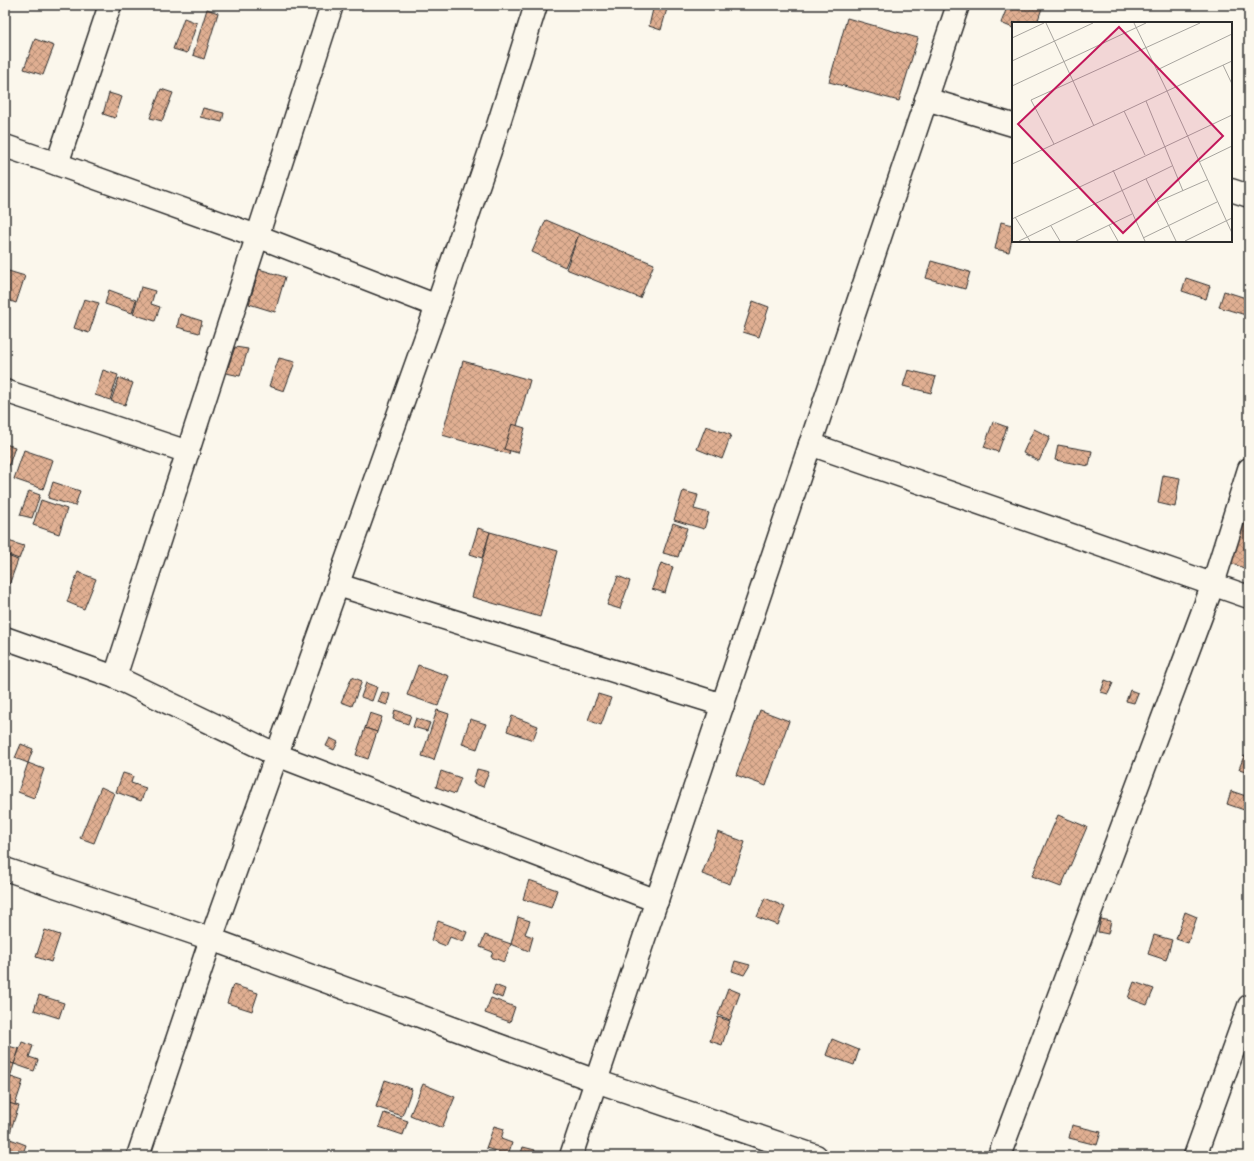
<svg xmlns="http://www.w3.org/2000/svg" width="1254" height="1161" font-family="'Indie Flower',sans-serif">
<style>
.building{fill:url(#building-cross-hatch);stroke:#2b2b2b}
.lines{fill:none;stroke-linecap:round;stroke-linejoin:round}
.street-casing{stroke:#2b2b2b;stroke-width:25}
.street{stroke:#fbf7ec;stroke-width:22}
.inset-road{fill:none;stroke:#a8a59f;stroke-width:1}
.view{fill:#c2185b;fill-opacity:0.15;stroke:#c2185b;stroke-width:2}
.inset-edge{fill:none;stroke:#2b2b2b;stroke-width:2}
</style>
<defs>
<pattern id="building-cross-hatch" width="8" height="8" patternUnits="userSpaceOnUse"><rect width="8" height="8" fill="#e0af92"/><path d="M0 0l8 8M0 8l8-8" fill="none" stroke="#b68f77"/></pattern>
</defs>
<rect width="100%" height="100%" fill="#fbf7ec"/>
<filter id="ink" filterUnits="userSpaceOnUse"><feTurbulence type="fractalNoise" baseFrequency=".025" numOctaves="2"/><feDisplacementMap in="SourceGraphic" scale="8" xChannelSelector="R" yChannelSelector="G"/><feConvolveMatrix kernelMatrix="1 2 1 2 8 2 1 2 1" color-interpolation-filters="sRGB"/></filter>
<g filter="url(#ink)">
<g class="building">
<polygon points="654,5 668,5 661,30 649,26"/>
<polygon points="1008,5 1043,5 1037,23 1013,23 1013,28 1001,23"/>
<polygon points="207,9 218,13 204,59 193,55"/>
<polygon points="184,18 197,23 187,53 173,49"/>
<polygon points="847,18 918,38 899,101 829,82"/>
<polygon points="35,39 54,46 43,75 24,69"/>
<polygon points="161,89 173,93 162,121 150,118"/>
<polygon points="109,93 122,97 115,118 103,114"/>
<polygon points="203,108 224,113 222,122 200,117"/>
<polygon points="546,220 579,234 565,267 532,252"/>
<polygon points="1001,222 1013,225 1013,235 1009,252 995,249"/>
<polygon points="579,234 654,264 640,298 566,269"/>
<polygon points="931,261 970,272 965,289 926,278"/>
<polygon points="259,269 285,277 275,312 249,304"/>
<polygon points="5,270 25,276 16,303 5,299"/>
<polygon points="1186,278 1210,286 1206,299 1182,291"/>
<polygon points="141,287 155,291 151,304 160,307 155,321 133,314"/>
<polygon points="109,290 136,300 132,313 105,304"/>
<polygon points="1224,291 1249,299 1249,316 1219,307"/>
<polygon points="84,299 99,303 89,333 74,328"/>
<polygon points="753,301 769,307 759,337 743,332"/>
<polygon points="180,314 202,321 199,333 177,327"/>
<polygon points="235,347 248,349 240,376 226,373"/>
<polygon points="279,358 295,362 284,391 269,386"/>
<polygon points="463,361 530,380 509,454 442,435"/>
<polygon points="103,370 118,375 110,400 95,395"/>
<polygon points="908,370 936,377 931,393 903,386"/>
<polygon points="119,378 133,383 125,405 111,401"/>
<polygon points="993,422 1007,427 998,452 984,447"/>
<polygon points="512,424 525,428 518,453 504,449"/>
<polygon points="706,426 731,435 722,459 697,449"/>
<polygon points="1034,429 1050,437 1039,461 1023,453"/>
<polygon points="5,444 15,447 5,477"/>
<polygon points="1058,445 1092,451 1089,466 1055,460"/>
<polygon points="24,450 53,460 43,489 14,479"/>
<polygon points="1163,475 1180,478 1175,507 1158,503"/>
<polygon points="53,482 80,491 75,506 48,498"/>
<polygon points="29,491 40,495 32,518 20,515"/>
<polygon points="683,491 698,495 694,509 709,513 704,529 674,520"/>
<polygon points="41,500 67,509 59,534 33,525"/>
<polygon points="1249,500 1249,570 1223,560"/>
<polygon points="673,523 687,528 678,557 663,553"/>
<polygon points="478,528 490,532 482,558 470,554"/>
<polygon points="490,532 558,551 540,617 472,597"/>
<polygon points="5,540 24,546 19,559 5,554"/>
<polygon points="5,555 18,560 9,585 5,584"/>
<polygon points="661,563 673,567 665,593 652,589"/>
<polygon points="78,572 96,579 84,609 67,602"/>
<polygon points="618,576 630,581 620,609 607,605"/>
<polygon points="418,665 449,676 438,706 407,695"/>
<polygon points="352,677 362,681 352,706 341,702"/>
<polygon points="1105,680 1113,683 1108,694 1101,692"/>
<polygon points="366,683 377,687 372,701 361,697"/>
<polygon points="1130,690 1138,693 1134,703 1126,701"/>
<polygon points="382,692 390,694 387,705 378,702"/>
<polygon points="598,694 611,698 601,725 588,720"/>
<polygon points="395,710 411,715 408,724 393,719"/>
<polygon points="437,710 449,714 434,760 422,756"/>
<polygon points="760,710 789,721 766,786 736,775"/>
<polygon points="370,713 382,717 377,732 365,728"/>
<polygon points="512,716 538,726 533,740 507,731"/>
<polygon points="416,718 430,723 427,731 413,727"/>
<polygon points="470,719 486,724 477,749 462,744"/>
<polygon points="365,728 377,732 368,759 356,755"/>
<polygon points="330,738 338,742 334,750 326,746"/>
<polygon points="21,744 33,749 28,763 15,758"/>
<polygon points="1244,756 1249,757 1249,772 1239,769"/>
<polygon points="28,763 44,769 34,798 18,792"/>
<polygon points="477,769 489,772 483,787 473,783"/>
<polygon points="441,771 461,778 455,794 436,787"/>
<polygon points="123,773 133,776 131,783 146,788 141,801 116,792"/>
<polygon points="101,787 114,793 94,843 80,838"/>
<polygon points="1231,791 1249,797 1249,806 1247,811 1227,804"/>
<polygon points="1058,815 1087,827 1061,887 1032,876"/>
<polygon points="718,832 745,842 730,884 702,874"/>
<polygon points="529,880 557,890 551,908 523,899"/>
<polygon points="765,898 785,907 778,925 757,917"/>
<polygon points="1185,912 1197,917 1188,943 1176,939"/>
<polygon points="518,917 530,921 525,934 533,937 529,951 511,944"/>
<polygon points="1101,919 1111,921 1108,934 1098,932"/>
<polygon points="438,921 467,932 463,942 450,937 446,946 431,940"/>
<polygon points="45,930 60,935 51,962 36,957"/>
<polygon points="485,935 511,944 504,962 491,957 493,952 480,947"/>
<polygon points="1154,935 1172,940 1166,960 1148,954"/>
<polygon points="735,961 750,965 744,975 732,971"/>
<polygon points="1134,982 1154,989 1147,1005 1128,998"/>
<polygon points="233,985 258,993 252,1011 227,1003"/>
<polygon points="495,985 505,989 502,998 492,994"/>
<polygon points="728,988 740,993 730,1020 718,1015"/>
<polygon points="39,995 64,1003 59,1018 34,1010"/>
<polygon points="491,998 515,1007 510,1022 485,1013"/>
<polygon points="718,1017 730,1021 722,1045 710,1041"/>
<polygon points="832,1039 859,1050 854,1065 826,1055"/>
<polygon points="22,1042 33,1046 29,1057 38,1060 34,1071 14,1064"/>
<polygon points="5,1045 19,1049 14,1064 5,1061"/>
<polygon points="5,1061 14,1064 5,1095"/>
<polygon points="11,1077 23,1081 15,1105 5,1102 5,1094"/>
<polygon points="385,1080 412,1089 402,1116 376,1107"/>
<polygon points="423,1084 455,1097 442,1128 410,1115"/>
<polygon points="5,1102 19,1106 8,1138 5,1137"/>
<polygon points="384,1113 408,1121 403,1135 379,1127"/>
<polygon points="1072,1125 1101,1132 1097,1145 1069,1138"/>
<polygon points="494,1126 504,1129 501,1139 512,1143 508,1155 486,1148"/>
<polygon points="5,1137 26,1145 22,1156 5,1156"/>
<polygon points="523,1147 535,1150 533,1156 520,1156"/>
</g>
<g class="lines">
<g class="street-casing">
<g id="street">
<polyline points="926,99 1013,125"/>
<polyline points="5,146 57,164 257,236 437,306"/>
<polyline points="57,164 110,5"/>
<polyline points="1231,190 1249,196"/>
<polyline points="5,391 188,452"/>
<polyline points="810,444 1249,597"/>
<polyline points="338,585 723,705"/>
<polyline points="5,638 115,677 277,755 657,901"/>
<polyline points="115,677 332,5"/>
<polyline points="5,869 211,939 596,1081 571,1156"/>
<polyline points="138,1156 211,939 437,306 490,151 536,5"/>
<polyline points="816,1156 596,1081 958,5"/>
<polyline points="999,1156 1213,584 1249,469"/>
<polyline points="1195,1156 1249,1006"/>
</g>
</g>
<use href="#street" class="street"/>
</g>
</g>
<g transform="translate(1012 22)">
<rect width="220" height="220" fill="#fbf7ec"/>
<path class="inset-road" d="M34,1L82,104M0,16L32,1M0,39L81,1M220,39L155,69L220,211M211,43L220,62M145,48L220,12M0,64L134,1M134,79L171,169M112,89L133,133M42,122L19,78L188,1M187,140L220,124M0,142L155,69L122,1M101,148L133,219M134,157L164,219M145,180L195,158M3,195L18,219M0,197L220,93M97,203L106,219M39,204L48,219M131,216L205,180M7,219L160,144M64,219L120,192M173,219L220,196"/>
<path class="view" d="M107,5L211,114L111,211L6,102Z"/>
<rect width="220" height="220" class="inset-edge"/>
</g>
<rect width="1254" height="1161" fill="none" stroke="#fbf7ec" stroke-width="20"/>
<rect x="10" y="10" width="1234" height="1141" fill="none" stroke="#2b2b2b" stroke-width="1.5" filter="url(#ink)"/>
</svg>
